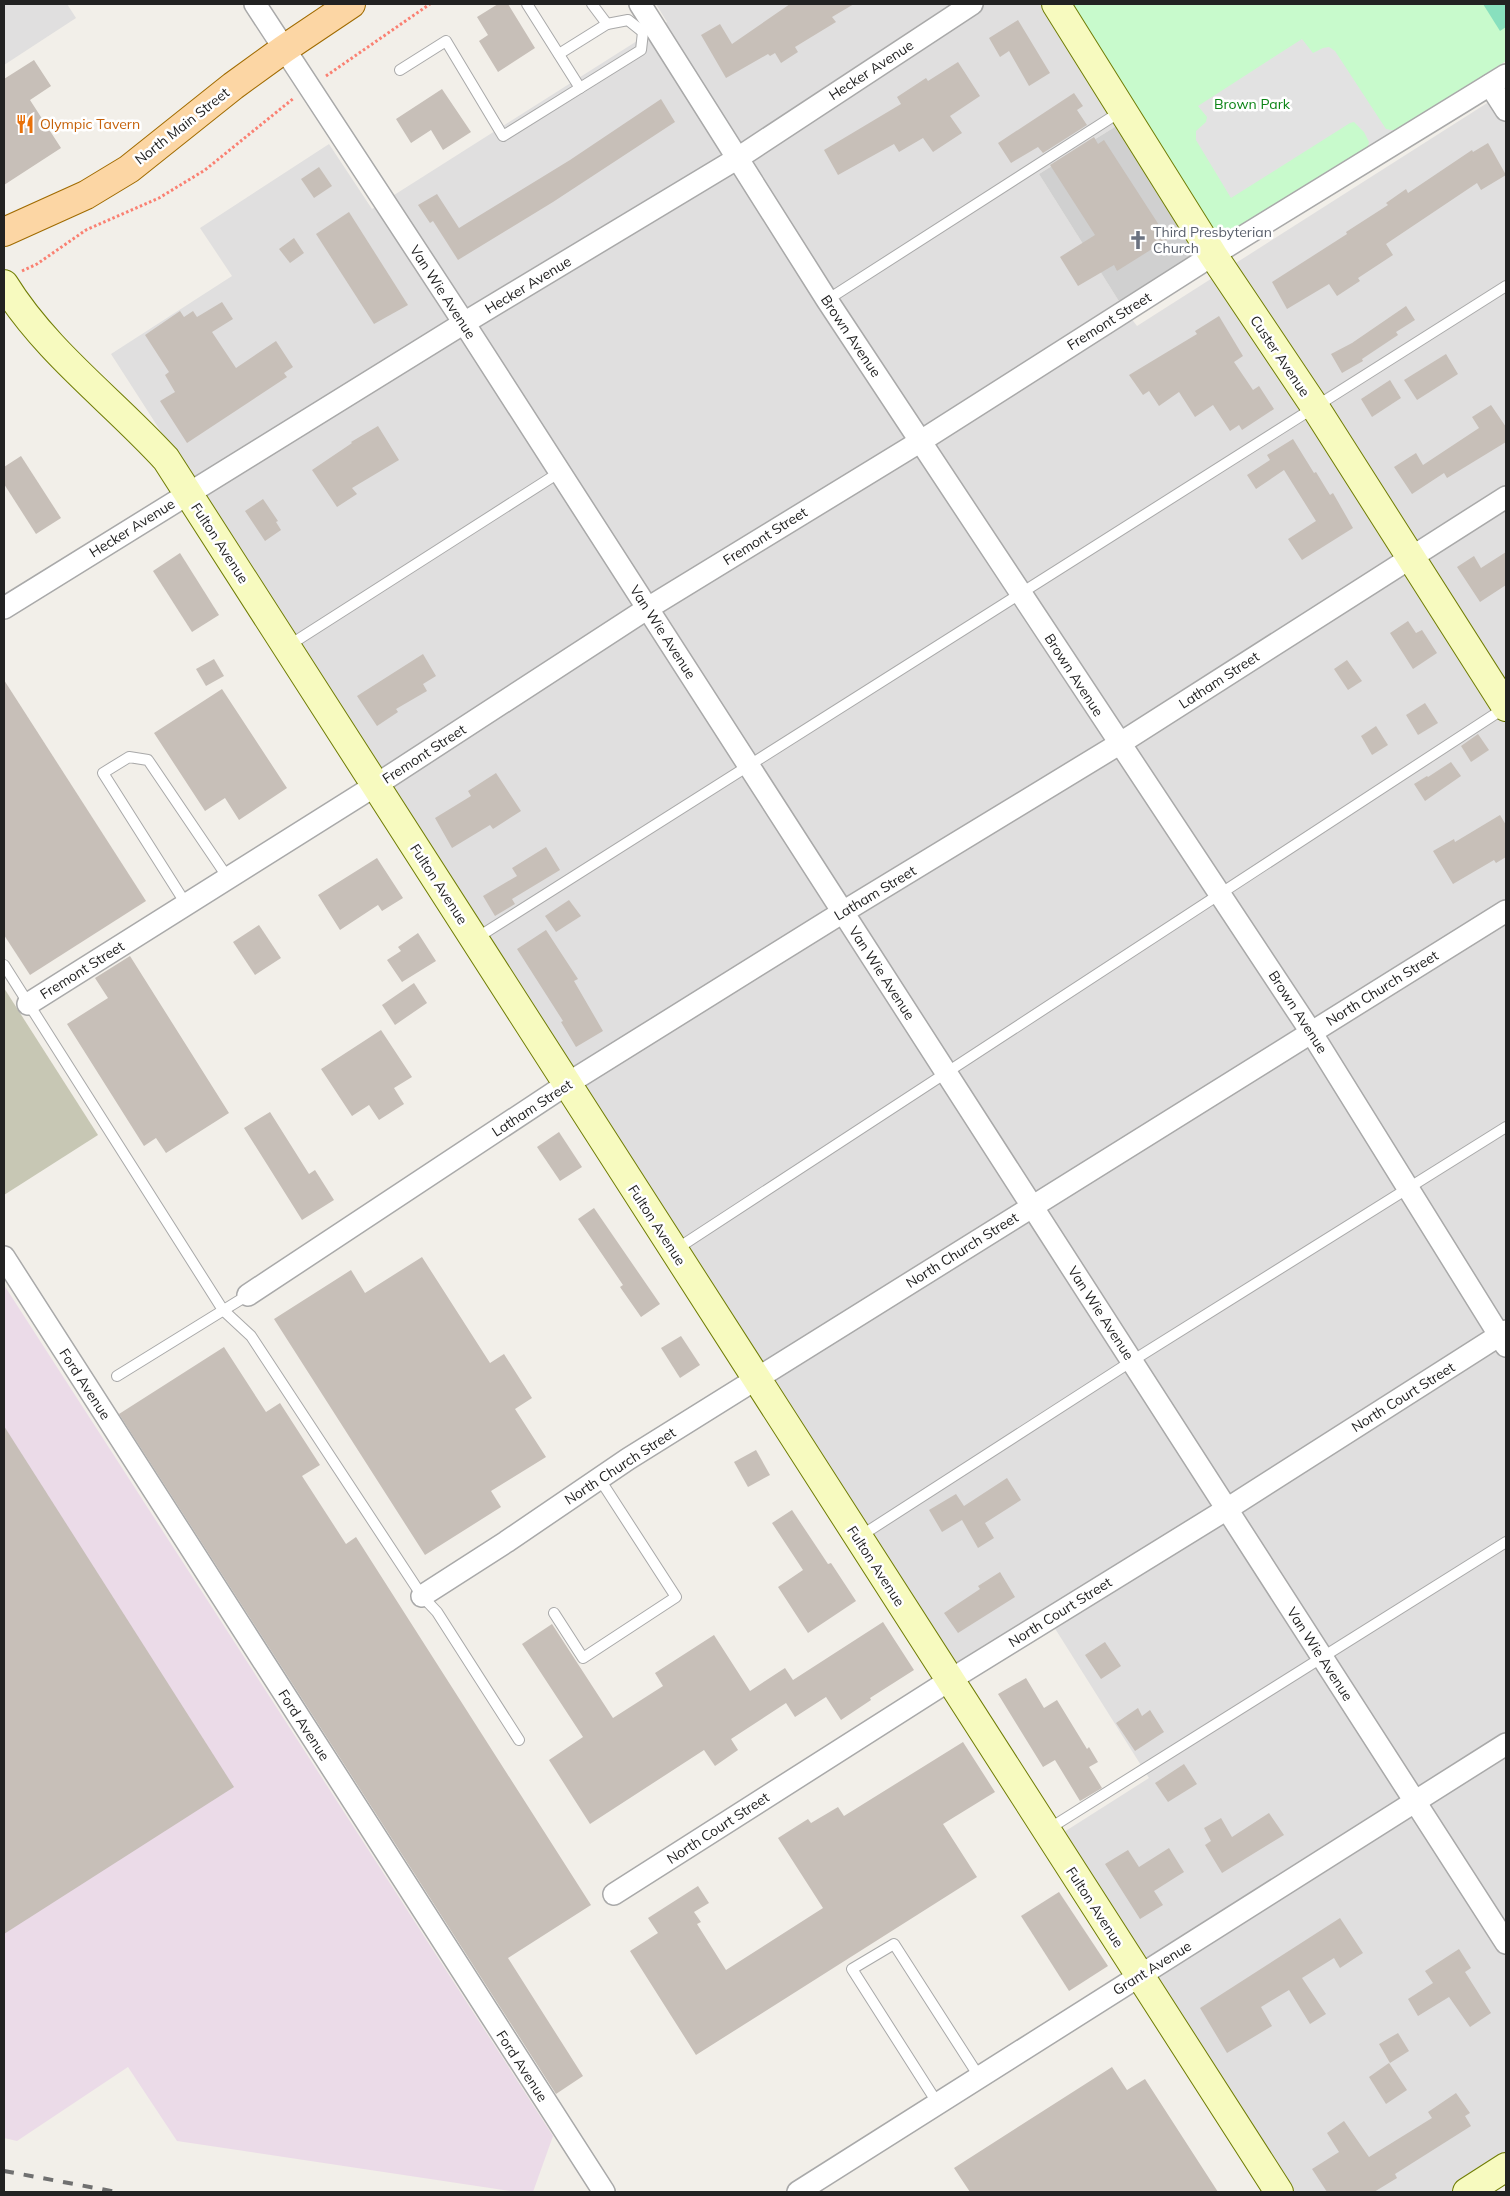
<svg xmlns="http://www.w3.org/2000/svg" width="1510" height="2196" font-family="Mulish,sans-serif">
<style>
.residential{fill:#e0dfdf}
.industrial{fill:#ebdbe8}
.religious{fill:#d0d0d0}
.construction{fill:#c7c7b4}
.park{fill:#c8facc}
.pitch{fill:#88e0be}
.parking{fill:#e2e2e2}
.building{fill:#c7bfb8}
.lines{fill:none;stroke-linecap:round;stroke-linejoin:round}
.lane-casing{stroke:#a9a9a9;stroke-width:12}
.street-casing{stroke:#a9a9a9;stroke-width:24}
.secondary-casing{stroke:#707d05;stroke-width:30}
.primary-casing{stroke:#a06b00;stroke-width:30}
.path{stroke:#fa8072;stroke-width:3;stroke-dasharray:2.5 2.5;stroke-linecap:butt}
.lane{stroke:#fff;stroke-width:10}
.street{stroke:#fff;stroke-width:21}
.secondary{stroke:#f7fabf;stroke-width:28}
.primary{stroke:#fcd6a4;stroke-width:28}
.rail{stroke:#707070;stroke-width:4;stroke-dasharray:10 10;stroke-linecap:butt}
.labels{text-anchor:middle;stroke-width:5;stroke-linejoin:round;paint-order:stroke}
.street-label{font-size:14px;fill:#222;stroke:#fff}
.park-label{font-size:14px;fill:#0c8416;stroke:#fff}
.food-label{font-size:14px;fill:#c56008;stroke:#fff;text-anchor:start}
.worship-label{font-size:14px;fill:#5b616d;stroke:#fff;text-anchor:start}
</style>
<rect width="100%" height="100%" fill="#f2efe9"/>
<g class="residential">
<polygon points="4,4 67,4 76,18 4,65"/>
<polygon points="656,4 1040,4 1118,125 1039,174 1122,306 1137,326 1506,91 1506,2157 1451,2192 1294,2192 1064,1832 1149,1778 1044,1611 964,1662 957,1662 949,1656 111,354 232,276 200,228 329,144 372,209 667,22"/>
</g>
<polygon class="industrial" points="4,1285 553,2136 533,2192 517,2192 177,2141 128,2067 17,2141 4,2138"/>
<polygon class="religious" points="1118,125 1193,244 1195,253 1191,262 1122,306 1039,174"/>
<polygon class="construction" points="4,988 98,1135 4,1195"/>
<polygon class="park" points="1069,4 1506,4 1506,61 1231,236 1222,236 1213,231"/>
<polygon class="pitch" points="1483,4 1506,4 1506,27 1500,31"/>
<polygon class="parking" points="1302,39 1313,53 1323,48 1329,47 1335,51 1386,129 1397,131 1367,150 1369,142 1364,132 1354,122 1350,123 1231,198 1196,140 1196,131 1206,122 1207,117 1198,106"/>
<g class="building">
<polygon points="498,4 508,4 535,48 498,72 479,41 488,35 477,17"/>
<polygon points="790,4 854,4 832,17 836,22 795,47 798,52 781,63 775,53 770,56 768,54 726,78 701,35 720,24 732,44"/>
<polygon points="1018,20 1050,73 1029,86 1009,51 1000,57 989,38"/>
<polygon points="34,60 51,86 30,100 61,148 4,185 4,79"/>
<polygon points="958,62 980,96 950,116 962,133 933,152 923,138 899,152 894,144 838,175 824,150 901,104 897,97 926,78 928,81"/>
<polygon points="442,89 471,132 443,150 431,130 411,143 396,119"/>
<polygon points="1074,93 1083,106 1077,110 1087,125 1043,153 1038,147 1011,163 998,143"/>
<polygon points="661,99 675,122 553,202 458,260 433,221 430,223 418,205 437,194 459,228 570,160"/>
<polygon points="1094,137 1098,144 1104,140 1168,239 1117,271 1114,265 1078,286 1060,257 1095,235 1050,165"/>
<polygon points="1488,143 1506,175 1481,190 1477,183 1386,244 1393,255 1358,278 1360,281 1337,296 1329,284 1287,309 1272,282 1347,234 1346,232 1388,205 1386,203 1406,189 1408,193 1472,150 1473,152"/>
<polygon points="319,167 332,186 314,198 301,179"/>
<polygon points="349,212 408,305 374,324 316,234"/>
<polygon points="294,238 304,253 290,263 279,249"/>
<polygon points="222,302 233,319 212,332 236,368 276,341 293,367 284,373 287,377 187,443 160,401 175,392 165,375 169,372 145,335 180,311 184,317 193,311 197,317"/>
<polygon points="1406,306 1415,320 1396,332 1398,335 1362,359 1363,361 1342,373 1331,354 1352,343"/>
<polygon points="1219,316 1243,356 1234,362 1253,390 1259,386 1274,409 1242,430 1239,425 1230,431 1213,405 1195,417 1179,392 1159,406 1149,391 1143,395 1129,375 1197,334 1195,331"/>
<polygon points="1446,354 1458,374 1417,400 1404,380"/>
<polygon points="1390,380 1401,398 1372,417 1361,399"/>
<polygon points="1491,405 1506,427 1506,442 1447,478 1444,473 1412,494 1394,467 1416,453 1423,465 1479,428 1472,417"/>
<polygon points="378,426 399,460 352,488 357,494 337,507 312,470 352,443 351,442"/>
<polygon points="1293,439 1314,473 1316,472 1330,495 1333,493 1353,528 1302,560 1288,539 1316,521 1284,470 1256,489 1247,475 1270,460 1267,455"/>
<polygon points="21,456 61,518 36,534 4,484 4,467"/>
<polygon points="263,499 278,521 276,522 281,530 265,541 245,511"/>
<polygon points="1506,552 1506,585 1480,602 1457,567 1474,556 1481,568"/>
<polygon points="180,553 219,615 192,632 153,571"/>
<polygon points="1408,621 1416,633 1422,630 1437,653 1413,669 1390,633"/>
<polygon points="423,654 436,676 423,684 427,691 396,709 398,712 377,726 357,696"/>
<polygon points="214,659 224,676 206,686 196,669"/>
<polygon points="1347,660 1362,681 1348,690 1334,669"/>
<polygon points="4,680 146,901 30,975 4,935"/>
<polygon points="222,689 287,788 239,820 225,798 205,811 154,733"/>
<polygon points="1425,703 1438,723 1418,735 1406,715"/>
<polygon points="1376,726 1388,745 1372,755 1361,736"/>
<polygon points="1478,734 1489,750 1471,762 1461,746"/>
<polygon points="1451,762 1461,776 1425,801 1414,784 1427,776 1428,777"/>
<polygon points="496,773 521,811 493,829 490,825 452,848 435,818 471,796 468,791"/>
<polygon points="1500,815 1506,825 1506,857 1496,863 1494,860 1453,884 1433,851 1454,839 1455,842"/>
<polygon points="546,847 560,870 512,899 515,904 495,916 483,896 517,876 512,868"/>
<polygon points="377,858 403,898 382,911 378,905 340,930 318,895"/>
<polygon points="569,900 581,916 556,932 545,916"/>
<polygon points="259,925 281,958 255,975 233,942"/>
<polygon points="546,930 578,979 574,981 603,1031 576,1047 561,1022 563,1021 517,949"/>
<polygon points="418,933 436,961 402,982 387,960 401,951 398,947"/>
<polygon points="130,956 229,1113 166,1153 156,1138 144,1146 67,1024 108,998 95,978"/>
<polygon points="414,983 427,1003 395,1025 382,1005"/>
<polygon points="381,1030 412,1077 394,1088 404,1104 379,1120 369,1105 352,1116 321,1069"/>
<polygon points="270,1112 309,1174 315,1170 334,1200 302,1220 244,1128"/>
<polygon points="559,1132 582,1167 560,1181 537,1147"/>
<polygon points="594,1208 660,1304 641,1317 620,1287 623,1285 578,1219"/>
<polygon points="422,1257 490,1363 504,1354 532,1398 515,1409 546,1457 491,1491 501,1507 425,1555 274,1319 351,1270 365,1293"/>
<polygon points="681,1336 700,1365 680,1378 661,1348"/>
<polygon points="224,1347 266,1412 280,1403 320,1465 302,1476 346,1544 356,1537 591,1905 508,1958 583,2076 556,2094 119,1414"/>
<polygon points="4,1426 234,1787 4,1934"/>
<polygon points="756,1450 770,1475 748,1487 734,1462"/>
<polygon points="1007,1478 1021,1500 985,1523 994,1538 978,1548 962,1520 942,1532 929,1510 956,1494 964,1506"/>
<polygon points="792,1510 828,1564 831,1563 856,1601 808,1633 778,1587 803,1570 772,1523"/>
<polygon points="1000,1572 1015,1597 958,1633 944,1613 980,1589 978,1586"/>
<polygon points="883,1622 914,1670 870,1698 871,1700 841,1720 826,1697 795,1717 786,1703 731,1739 738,1750 715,1766 704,1750 590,1824 549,1760 583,1737 522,1644 552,1624 613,1718 663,1686 655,1673 714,1635 750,1691 785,1668 793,1680"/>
<polygon points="1105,1642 1121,1666 1101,1679 1085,1655"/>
<polygon points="1026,1678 1044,1708 1057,1700 1087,1749 1089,1747 1098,1762 1089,1767 1102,1788 1080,1801 1055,1760 1043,1767 998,1694"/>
<polygon points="1138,1708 1142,1716 1150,1710 1164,1732 1135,1751 1116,1723"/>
<polygon points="963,1742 995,1792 943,1824 977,1877 696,2055 630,1951 658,1933 648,1918 698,1886 709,1903 694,1912 701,1922 697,1924 726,1970 823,1908 778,1838 808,1819 811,1823 838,1807 844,1816"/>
<polygon points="1184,1764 1197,1784 1168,1802 1155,1783"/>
<polygon points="1269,1813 1284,1835 1222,1873 1205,1845 1211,1841 1204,1828 1221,1818 1232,1837"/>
<polygon points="1169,1848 1184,1872 1154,1891 1163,1905 1140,1919 1105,1864 1128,1850 1139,1867"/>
<polygon points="1059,1892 1108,1966 1069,1991 1021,1916"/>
<polygon points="1340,1918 1363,1953 1340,1968 1334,1958 1302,1978 1326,2014 1310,2024 1289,1990 1261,2007 1272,2026 1227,2053 1200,2008"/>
<polygon points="1459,1949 1471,1968 1465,1972 1491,2013 1470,2027 1449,1997 1418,2016 1408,1999 1433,1983 1425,1971"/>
<polygon points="1398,2033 1409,2051 1390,2063 1379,2044"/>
<polygon points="1389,2063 1407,2090 1386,2104 1369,2077"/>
<polygon points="1112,2067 1127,2090 1145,2079 1218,2192 970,2192 954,2168"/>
<polygon points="1456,2093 1470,2113 1465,2116 1471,2126 1395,2174 1397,2178 1374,2192 1327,2192 1312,2169 1339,2152 1327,2133 1344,2121 1369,2157 1432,2118 1428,2112"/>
</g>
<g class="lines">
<g class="lane-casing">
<g id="lane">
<polyline points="607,24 628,20 643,32"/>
<polyline points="559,54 607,24 592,4"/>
<polyline points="400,70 446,41 503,136 580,88 527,4"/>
<polyline points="580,88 641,50 643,32 653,25"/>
<polyline points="827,300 1123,110"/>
<polyline points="288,646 560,472"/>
<polyline points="186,904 103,773 129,757 148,760 228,878"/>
<polyline points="475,939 1506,286"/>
<polyline points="4,965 223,1310 251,1336 422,1596 437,1612 519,1740"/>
<polyline points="675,1250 1506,707"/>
<polyline points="117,1376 248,1295"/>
<polyline points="859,1537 1132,1361 1506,1127"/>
<polyline points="554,1613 583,1658 676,1597 599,1478"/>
<polyline points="1047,1830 1506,1542"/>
<polyline points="938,2104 852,1969 894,1944 980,2078"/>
</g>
</g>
<g class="street-casing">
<g id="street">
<polyline points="255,4 464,323 1506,1943"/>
<polyline points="640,4 827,300 1311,1032 1506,1346"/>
<polyline points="1490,85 1506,110"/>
<polyline points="4,608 464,323 738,158 972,4"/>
<polyline points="28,1004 376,785 648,608 921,441 1213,255 1506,75"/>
<polyline points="4,1257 604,2192"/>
<polyline points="248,1295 567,1084 843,912 1119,744 1506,497"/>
<polyline points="422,1596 506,1542 628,1459 1506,911"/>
<polyline points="614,1894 950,1680 1227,1509 1506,1331"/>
<polyline points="798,2192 1506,1744"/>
</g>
</g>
<g class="secondary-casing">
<g id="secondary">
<polyline points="1056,4 1213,255 1315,407 1506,707"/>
<path d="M4,284C46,352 112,400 166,459L1279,2192"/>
<polyline points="1467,2192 1506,2167"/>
</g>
</g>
<g class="primary-casing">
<polyline id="primary" points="4,232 86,195 129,169 233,86 284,49 351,4"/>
</g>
<g class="path">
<polyline points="326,76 430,4"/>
<polyline points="22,271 37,264 86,230 159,198 205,170 294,98"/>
</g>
<use href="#lane" class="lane"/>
<use href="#street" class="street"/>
<use href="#secondary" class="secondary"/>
<use href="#primary" class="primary"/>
<polyline class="rail" points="4,2171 117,2192"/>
</g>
<defs>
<g id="restaurant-bare" transform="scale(1.5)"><path d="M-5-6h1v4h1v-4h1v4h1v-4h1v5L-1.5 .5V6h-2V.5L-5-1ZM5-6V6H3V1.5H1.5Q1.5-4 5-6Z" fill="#e8710a" stroke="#fff" stroke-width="2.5" paint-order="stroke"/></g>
<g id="church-bare" transform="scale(1.5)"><path d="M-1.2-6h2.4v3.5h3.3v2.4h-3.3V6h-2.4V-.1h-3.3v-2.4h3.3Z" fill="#6b7280" stroke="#fff" stroke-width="2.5" paint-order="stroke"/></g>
</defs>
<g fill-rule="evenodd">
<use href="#restaurant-bare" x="25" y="124"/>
<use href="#church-bare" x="1138" y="240"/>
</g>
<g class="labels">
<g class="street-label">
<text transform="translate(871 70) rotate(-33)" y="5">Hecker Avenue</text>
<text transform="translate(182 126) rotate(-38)" y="5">North Main Street</text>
<text transform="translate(528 285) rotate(-31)" y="5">Hecker Avenue</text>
<text transform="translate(443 292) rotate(57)" y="5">Van Wie Avenue</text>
<text transform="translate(1109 321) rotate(-32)" y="5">Fremont Street</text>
<text transform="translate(851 336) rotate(56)" y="5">Brown Avenue</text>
<text transform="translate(1280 356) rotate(56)" y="5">Custer Avenue</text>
<text transform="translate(132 528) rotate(-32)" y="5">Hecker Avenue</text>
<text transform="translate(765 536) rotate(-32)" y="5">Fremont Street</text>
<text transform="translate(220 543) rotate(57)" y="5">Fulton Avenue</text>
<text transform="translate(663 632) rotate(57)" y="5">Van Wie Avenue</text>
<text transform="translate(1074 675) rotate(57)" y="5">Brown Avenue</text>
<text transform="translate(1219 680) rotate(-33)" y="5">Latham Street</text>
<text transform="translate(424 754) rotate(-33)" y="5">Fremont Street</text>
<text transform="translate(439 884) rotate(57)" y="5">Fulton Avenue</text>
<text transform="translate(875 893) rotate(-31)" y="5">Latham Street</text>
<text transform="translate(82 970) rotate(-32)" y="5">Fremont Street</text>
<text transform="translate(882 973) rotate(57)" y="5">Van Wie Avenue</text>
<text transform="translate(1382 988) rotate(-32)" y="5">North Church Street</text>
<text transform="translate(1298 1012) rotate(57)" y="5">Brown Avenue</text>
<text transform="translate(532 1108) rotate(-33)" y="5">Latham Street</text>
<text transform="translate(657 1225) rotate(57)" y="5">Fulton Avenue</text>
<text transform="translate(962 1250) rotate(-32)" y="5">North Church Street</text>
<text transform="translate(1101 1313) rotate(57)" y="5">Van Wie Avenue</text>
<text transform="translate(85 1384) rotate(57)" y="5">Ford Avenue</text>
<text transform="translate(1403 1397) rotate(-32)" y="5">North Court Street</text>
<text transform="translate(620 1466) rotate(-33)" y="5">North Church Street</text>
<text transform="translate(876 1566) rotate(57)" y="5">Fulton Avenue</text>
<text transform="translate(1060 1612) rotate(-32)" y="5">North Court Street</text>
<text transform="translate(1320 1654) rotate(57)" y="5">Van Wie Avenue</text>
<text transform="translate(304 1725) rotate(57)" y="5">Ford Avenue</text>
<text transform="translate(718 1828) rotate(-33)" y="5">North Court Street</text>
<text transform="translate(1095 1907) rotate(57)" y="5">Fulton Avenue</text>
<text transform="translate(1152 1968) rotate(-32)" y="5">Grant Avenue</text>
<text transform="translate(522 2066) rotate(57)" y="5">Ford Avenue</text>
</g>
<g class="park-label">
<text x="1252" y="109">Brown Park</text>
</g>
<g class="food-label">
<text x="40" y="129">Olympic Tavern</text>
</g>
<g class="worship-label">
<text x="1153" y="237">Third Presbyterian<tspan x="1153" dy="16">Church</tspan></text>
</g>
</g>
<rect width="1510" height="2196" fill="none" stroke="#222222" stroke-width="10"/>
</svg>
